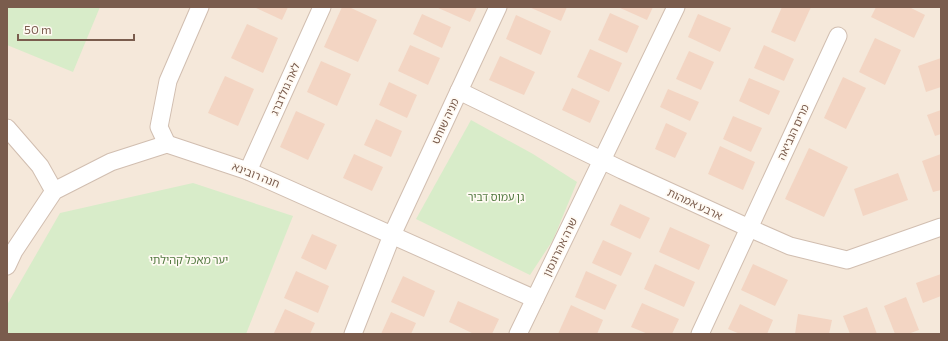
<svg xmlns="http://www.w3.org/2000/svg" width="948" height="341" font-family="Commissioner,'Noto Sans Hebrew',sans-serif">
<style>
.residential{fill:#f5e8da}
.green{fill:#d8ecc9}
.building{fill:#f3d5c3}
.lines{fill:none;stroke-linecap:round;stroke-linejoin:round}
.minor-casing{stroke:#d1beb0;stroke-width:19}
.minor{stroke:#fff;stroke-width:17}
.labels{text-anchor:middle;stroke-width:3.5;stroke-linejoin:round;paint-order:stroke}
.street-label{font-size:11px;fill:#7a5c4d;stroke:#fffaf3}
.park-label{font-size:11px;fill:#537a41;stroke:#fffaf3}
</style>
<rect width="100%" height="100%" fill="#fdf6ec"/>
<rect class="residential" x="7" y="7" width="934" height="327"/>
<g class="green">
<polygon points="7,7 100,7 73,72 7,45"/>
<polygon points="471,120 533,154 577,182 553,240 530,275 416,219"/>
<polygon points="193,183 293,216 246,334 7,334 7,305 60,213"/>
</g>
<g class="building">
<polygon points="254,7 288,7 282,20"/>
<polygon points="342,7 349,7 377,20 358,62 324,47"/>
<polygon points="436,7 477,7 470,22"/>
<polygon points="529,7 567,7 561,21"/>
<polygon points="618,7 653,7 647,20"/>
<polygon points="782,7 811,7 795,42 771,32"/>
<polygon points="876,7 909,7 925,15 914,38 871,17"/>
<polygon points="610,13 639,26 627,53 598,40"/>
<polygon points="422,14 451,27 442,48 413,34"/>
<polygon points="698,14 731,28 720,52 688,37"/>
<polygon points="516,15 551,31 541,55 506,39"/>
<polygon points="247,24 278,38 263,73 231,58"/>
<polygon points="875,38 901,50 885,85 859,72"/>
<polygon points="410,45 440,58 428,85 398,71"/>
<polygon points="764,45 794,59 784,81 754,68"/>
<polygon points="590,49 622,63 609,92 577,77"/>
<polygon points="689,51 714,62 701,90 676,79"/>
<polygon points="500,56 535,72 524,95 489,80"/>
<polygon points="941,58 941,87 926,92 918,66"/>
<polygon points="321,61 351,74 337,106 307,92"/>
<polygon points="225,76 254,89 238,126 208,113"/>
<polygon points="843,77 866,88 846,129 824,118"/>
<polygon points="749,78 780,91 769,115 739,101"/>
<polygon points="389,82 417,95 407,118 379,105"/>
<polygon points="572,88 600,101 590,123 562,110"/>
<polygon points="668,89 699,102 690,121 660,107"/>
<polygon points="941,110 941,134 935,136 927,115"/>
<polygon points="296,111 325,124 308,160 280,147"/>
<polygon points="733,116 762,128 751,152 723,139"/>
<polygon points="376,119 402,131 391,157 364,145"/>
<polygon points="666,123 687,133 675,158 655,149"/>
<polygon points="720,146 755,162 743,190 708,174"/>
<polygon points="809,148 848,167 824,217 785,199"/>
<polygon points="354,154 383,167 372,191 343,178"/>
<polygon points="941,154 941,190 933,192 922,161"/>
<polygon points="898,173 908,200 863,216 854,189"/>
<polygon points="620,204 650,218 640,239 610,225"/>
<polygon points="670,227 710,245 699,270 659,252"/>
<polygon points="312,234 337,245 326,270 301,258"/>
<polygon points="603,240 632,253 621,276 592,263"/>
<polygon points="655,264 695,282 684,307 644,289"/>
<polygon points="753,264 788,280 775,306 741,290"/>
<polygon points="296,271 329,286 318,313 284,298"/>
<polygon points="586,271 617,285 605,310 575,297"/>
<polygon points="941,274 941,296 923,303 916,283"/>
<polygon points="403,276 435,291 424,317 391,302"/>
<polygon points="906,297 919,330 908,334 895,334 884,306"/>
<polygon points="458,301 499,319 492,334 474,334 449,322"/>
<polygon points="642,303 679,319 672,334 648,334 631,327"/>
<polygon points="740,304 773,320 767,334 740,334 728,329"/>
<polygon points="571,305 603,320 597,334 558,334"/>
<polygon points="867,307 877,334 850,334 843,316"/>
<polygon points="285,309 315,323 310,334 274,333"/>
<polygon points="391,312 416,323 411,334 381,334"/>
<polygon points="798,314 832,320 829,334 795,334"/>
</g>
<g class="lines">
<g class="minor-casing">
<g id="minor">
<polyline points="459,91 622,170 749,228 790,246 847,260 941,227"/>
<polyline points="7,128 40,166 54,191"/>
<polyline points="167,144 159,127 168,81 200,7"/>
<polyline points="248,171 322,7"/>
<polyline points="7,266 14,251 54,191 111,162 167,144 248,171 535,299"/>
<polyline points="353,334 392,235 498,7"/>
<polyline points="518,334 676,7"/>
<polyline points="700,334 838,36"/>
</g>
</g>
<use href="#minor" class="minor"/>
</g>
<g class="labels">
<g class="street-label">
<text transform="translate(285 89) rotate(-66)" y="4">לאה גולדברג</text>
<text transform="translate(445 121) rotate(-65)" y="4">מניה שוחט</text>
<text transform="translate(793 132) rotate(-65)" y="4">מרים הנביאה</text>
<text transform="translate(256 175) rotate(22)" y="4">חנה רובינא</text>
<text transform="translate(695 204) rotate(25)" y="4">ארבע אמהות</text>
<text transform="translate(560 247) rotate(-64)" y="4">שרה אהרונסון</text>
</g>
<g class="park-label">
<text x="496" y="201">גן עמוס דביר</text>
<text x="189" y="264">יער מאכל קהילתי</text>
</g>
</g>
<rect width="948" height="341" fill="none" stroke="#7a5c4d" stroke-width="16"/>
<path d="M18 34v6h116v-6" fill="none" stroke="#7a5c4d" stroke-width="2"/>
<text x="24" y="34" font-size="12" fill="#7a5c4d" stroke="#fffaf3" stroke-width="3" paint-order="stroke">50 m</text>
</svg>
